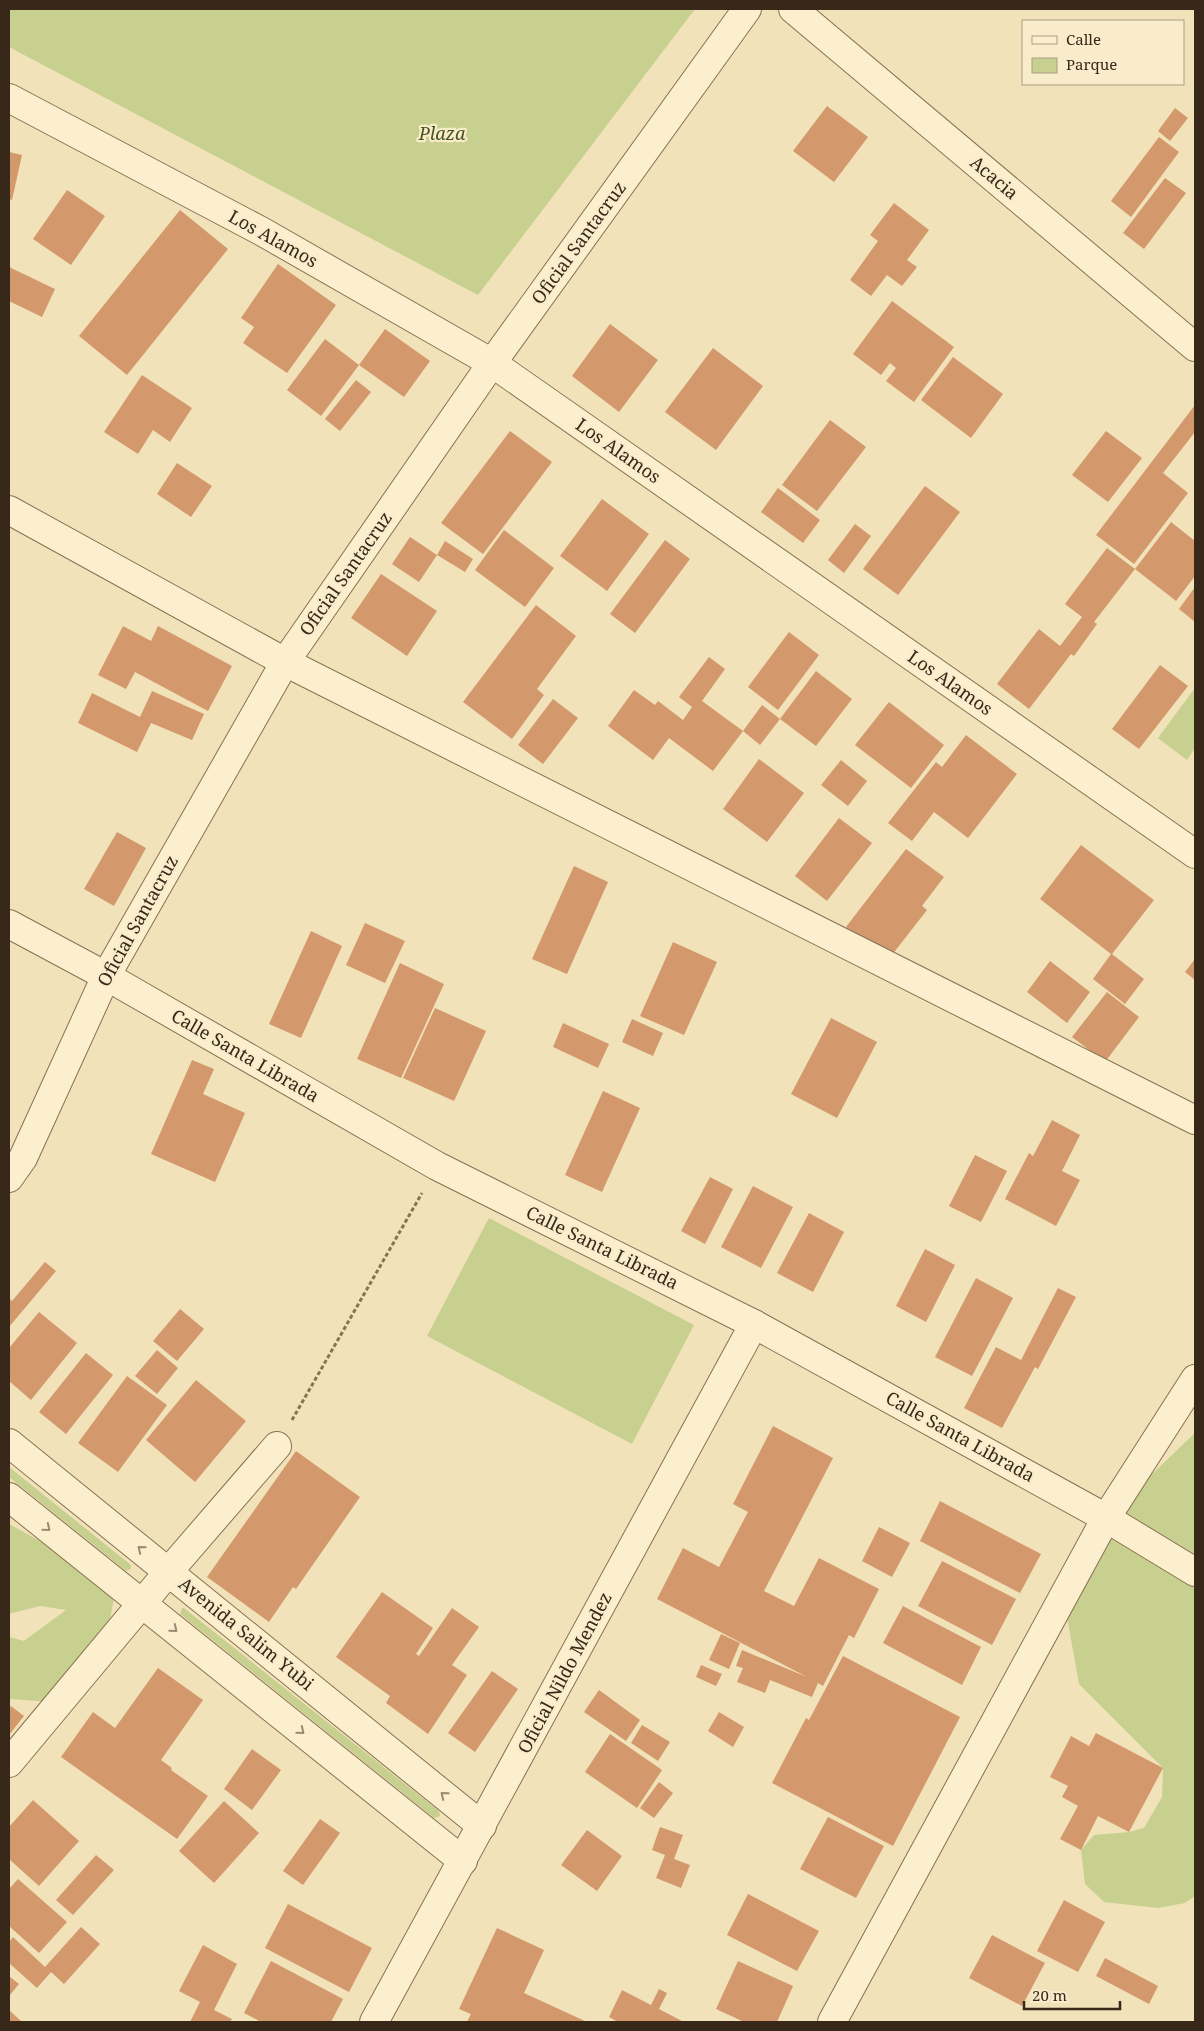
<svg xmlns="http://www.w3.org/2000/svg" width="1204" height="2031" font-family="'Noto Serif',serif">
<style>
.green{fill:#c7d08e}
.building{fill:#d3996c}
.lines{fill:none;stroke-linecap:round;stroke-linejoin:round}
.minor-casing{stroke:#897153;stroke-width:30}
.path{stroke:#897153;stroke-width:3;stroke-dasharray:4 2.5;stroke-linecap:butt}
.minor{stroke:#fcefcd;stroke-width:28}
.oneway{stroke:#9a8c73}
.labels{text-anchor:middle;stroke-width:4.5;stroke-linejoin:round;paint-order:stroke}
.park-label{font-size:18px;font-style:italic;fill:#46551e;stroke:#f8ecca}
.street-label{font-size:18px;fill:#372819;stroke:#f8ecca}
</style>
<rect width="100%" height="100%" fill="#f1e2ba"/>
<g class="green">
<polygon points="9,9 695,9 478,295 9,47"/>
<polygon points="1195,688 1195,748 1187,760 1158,738"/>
<polygon points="489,1218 694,1325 632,1444 427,1336"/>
<polygon points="1195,1433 1195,1896 1185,1903 1158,1908 1104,1902 1085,1884 1081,1850 1094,1835 1129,1832 1144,1828 1162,1797 1163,1768 1079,1684 1063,1595 1106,1518"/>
<polygon points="9,1467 131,1565 131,1569 126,1571 9,1477"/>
<polygon points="9,1524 84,1565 114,1598 109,1625 54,1702 9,1699 9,1637 24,1641 66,1610 40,1606 9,1614"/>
<polygon points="182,1608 184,1608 439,1811 440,1816 434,1818 180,1614"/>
</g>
<g class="building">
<polygon points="827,106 868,137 834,182 793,151"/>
<polygon points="1175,108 1188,118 1170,141 1158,131"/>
<polygon points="1159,137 1179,152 1131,217 1111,201"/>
<polygon points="9,152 22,155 12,200 9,199"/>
<polygon points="1165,178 1186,193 1144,249 1123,233"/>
<polygon points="67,190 105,216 71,265 33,239"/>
<polygon points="894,203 929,230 907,260 917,267 902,286 887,275 871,296 850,280 878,241 870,235"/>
<polygon points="180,210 228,249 127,375 79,336"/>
<polygon points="278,264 336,305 287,373 243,343 254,327 241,318"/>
<polygon points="9,267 55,289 42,317 9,301"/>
<polygon points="892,301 954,347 914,402 886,381 896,368 890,363 881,375 853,354"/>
<polygon points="610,324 658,360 619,412 572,376"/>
<polygon points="385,329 430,361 404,397 359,365"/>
<polygon points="325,339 359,365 321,416 287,390"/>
<polygon points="713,348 763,386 716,450 665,412"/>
<polygon points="953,357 1003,394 971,438 921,400"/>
<polygon points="142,375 192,408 170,442 153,430 138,454 104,432"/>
<polygon points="356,380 371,392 340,431 325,419"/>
<polygon points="1195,405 1195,432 1163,473 1188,493 1134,564 1096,535"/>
<polygon points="830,420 866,447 817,511 782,485"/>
<polygon points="510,431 552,462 483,554 441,523"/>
<polygon points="1106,431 1142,458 1108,502 1072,475"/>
<polygon points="177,463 212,486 191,517 157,494"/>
<polygon points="925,486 960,512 898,595 863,569"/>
<polygon points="778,488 820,520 803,543 761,512"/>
<polygon points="602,499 649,534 607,591 560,556"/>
<polygon points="1171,522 1195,541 1195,576 1176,601 1135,569"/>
<polygon points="855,524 871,536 844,573 828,560"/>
<polygon points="504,530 554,568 525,607 475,570"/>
<polygon points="410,537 437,555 419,582 392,564"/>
<polygon points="665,540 690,559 635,633 610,614"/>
<polygon points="445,541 473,559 465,572 437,555"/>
<polygon points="1107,548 1135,569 1094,622 1097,624 1074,656 1071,654 1029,709 997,684 1039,629 1060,646 1082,617 1065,604"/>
<polygon points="381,574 437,611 407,656 351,618"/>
<polygon points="1195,587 1195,622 1179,609"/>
<polygon points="536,605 576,636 537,689 544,695 512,739 463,702"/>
<polygon points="123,626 151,641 158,626 232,666 208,711 135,672 126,689 98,675"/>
<polygon points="789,632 819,655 778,710 748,687"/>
<polygon points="709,657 725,669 702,701 743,731 713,771 669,738 653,760 608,726 634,690 655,705 658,701 683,720 692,707 679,697"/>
<polygon points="1160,665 1188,686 1139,749 1112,729"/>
<polygon points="816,671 852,699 816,746 780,719"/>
<polygon points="152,691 204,714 192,740 151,723 137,752 78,723 92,693 140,717"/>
<polygon points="553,699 578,718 543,764 518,745"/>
<polygon points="889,702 944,745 911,788 855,745"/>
<polygon points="762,705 780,719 760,745 743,731"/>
<polygon points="966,735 1017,774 968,838 934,812 912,841 888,823 936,762 942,767"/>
<polygon points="759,759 804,793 767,842 723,809"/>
<polygon points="841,760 867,781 848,806 821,785"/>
<polygon points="839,818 872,843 827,901 795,876"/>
<polygon points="117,832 146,848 114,906 84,889"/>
<polygon points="1081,845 1154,900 1112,954 1144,979 1125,1004 1093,979 1111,954 1040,899"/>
<polygon points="906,849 944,877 922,906 927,910 888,960 846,927"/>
<polygon points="574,866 608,882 567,974 532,959"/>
<polygon points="365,923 405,941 385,983 346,965"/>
<polygon points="311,931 342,946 301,1038 269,1024"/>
<polygon points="673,942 717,962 684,1035 640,1016"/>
<polygon points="1195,959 1195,980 1185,972"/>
<polygon points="1050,961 1090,992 1067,1023 1027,992"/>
<polygon points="400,963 444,984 401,1078 357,1059"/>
<polygon points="1107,992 1139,1017 1105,1062 1072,1037"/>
<polygon points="435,1008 486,1031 454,1101 403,1078"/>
<polygon points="831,1018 877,1042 837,1118 791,1094"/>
<polygon points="632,1019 663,1033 653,1056 622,1042"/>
<polygon points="563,1023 609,1044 598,1068 553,1047"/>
<polygon points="192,1060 214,1069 203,1094 245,1113 215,1182 151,1154"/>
<polygon points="603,1091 640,1108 602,1192 565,1175"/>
<polygon points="1052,1120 1080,1135 1062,1171 1080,1180 1056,1226 1005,1199 1029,1153 1033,1156"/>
<polygon points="975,1155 1007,1171 981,1222 949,1206"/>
<polygon points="710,1177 733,1189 705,1244 681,1231"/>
<polygon points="753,1186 793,1207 761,1268 721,1247"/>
<polygon points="809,1213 844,1232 813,1292 777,1273"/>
<polygon points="925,1249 955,1265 926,1322 896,1306"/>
<polygon points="45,1262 56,1271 9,1327 9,1298 12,1301"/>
<polygon points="976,1278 1013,1298 972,1376 935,1357"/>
<polygon points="1058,1288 1076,1297 1038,1369 1035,1367 1002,1428 964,1408 996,1347 1021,1360"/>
<polygon points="180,1309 204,1329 177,1361 153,1341"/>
<polygon points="39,1312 77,1343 31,1400 9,1381 9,1348"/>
<polygon points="157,1350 178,1368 157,1394 135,1376"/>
<polygon points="86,1353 113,1375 66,1434 39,1412"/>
<polygon points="127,1376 167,1405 118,1472 78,1443"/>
<polygon points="196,1380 246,1421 195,1482 146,1440"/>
<polygon points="773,1426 833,1458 764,1591 794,1606 819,1558 879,1589 854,1638 849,1635 823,1686 818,1683 812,1697 770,1680 765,1693 737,1682 743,1668 736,1666 742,1650 807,1677 657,1599 683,1548 719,1567 748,1512 733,1504"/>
<polygon points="296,1451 360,1497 296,1589 293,1587 269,1622 207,1577"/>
<polygon points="940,1501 1041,1554 1020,1593 920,1541"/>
<polygon points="879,1527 910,1543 892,1577 862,1561"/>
<polygon points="942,1561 1016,1599 992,1645 918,1606"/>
<polygon points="382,1592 433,1628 416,1654 419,1656 452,1608 479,1627 452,1665 467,1675 428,1734 386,1703 390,1696 336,1657"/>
<polygon points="903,1606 981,1647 962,1685 883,1643"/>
<polygon points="721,1634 740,1643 729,1669 709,1660"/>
<polygon points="843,1656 960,1717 893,1846 772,1783 806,1718 809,1720"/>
<polygon points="701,1665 722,1674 716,1686 696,1677"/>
<polygon points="158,1668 203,1700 161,1760 172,1768 171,1770 208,1796 177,1839 61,1757 93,1712 115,1728"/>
<polygon points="492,1671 518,1689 475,1752 448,1733"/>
<polygon points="599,1690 640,1720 626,1741 584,1712"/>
<polygon points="11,1706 24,1716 9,1735 9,1709"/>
<polygon points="719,1712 744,1727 733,1747 708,1731"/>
<polygon points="642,1725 670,1742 658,1761 631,1743"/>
<polygon points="1096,1733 1163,1768 1129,1832 1098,1816 1081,1850 1060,1839 1078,1806 1062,1797 1068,1786 1050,1777 1071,1736 1089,1746"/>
<polygon points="610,1734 662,1770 637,1808 585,1772"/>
<polygon points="252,1749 281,1770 252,1810 224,1789"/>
<polygon points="659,1782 673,1793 654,1818 640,1808"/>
<polygon points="33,1800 79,1841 39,1886 9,1859 9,1827"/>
<polygon points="224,1801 259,1833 214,1883 179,1851"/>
<polygon points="828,1817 884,1846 856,1898 800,1869"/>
<polygon points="320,1819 340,1833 303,1885 283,1871"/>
<polygon points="660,1827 683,1835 674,1859 690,1865 681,1888 656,1878 665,1855 652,1850"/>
<polygon points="587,1830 622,1856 597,1891 561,1865"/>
<polygon points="96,1855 114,1870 73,1915 56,1900"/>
<polygon points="18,1879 67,1922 39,1953 9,1926 9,1889"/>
<polygon points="748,1894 819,1931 797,1971 727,1935"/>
<polygon points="1064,1900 1105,1922 1078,1972 1037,1951"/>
<polygon points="288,1904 372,1948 349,1992 265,1948"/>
<polygon points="81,1927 100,1944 64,1984 51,1972 37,1988 9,1963 9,1942 13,1937 45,1967"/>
<polygon points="497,1928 544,1950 524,1993 587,2022 467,2022 471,2014 459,2009"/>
<polygon points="992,1935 1045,1963 1022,2006 969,1978"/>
<polygon points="203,1945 237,1964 214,2010 232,2019 230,2022 190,2022 200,2002 179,1991"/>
<polygon points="1105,1958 1158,1986 1149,2004 1096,1976"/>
<polygon points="271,1961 343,1999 331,2022 261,2022 244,2013"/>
<polygon points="738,1961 793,1986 777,2022 744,2022 716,2009"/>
<polygon points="9,1976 19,1984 9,1996"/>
<polygon points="659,1989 667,1993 659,2009 682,2021 681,2022 618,2022 609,2017 622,1990 651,2005"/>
<polygon points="9,2010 22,2022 9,2022"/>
</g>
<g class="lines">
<g class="minor-casing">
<g id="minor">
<polyline points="793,9 1195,347"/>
<polyline points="9,98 261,231 492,363 1195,854"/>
<polyline points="9,510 285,662 1195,1120"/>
<polyline points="9,924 106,976 437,1166 754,1324 1106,1518 1195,1572"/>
<polyline points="9,1178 23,1158 106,976 285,662 492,363 747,9"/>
<polyline points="9,1443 482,1826"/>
<polyline points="9,1497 463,1861"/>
<polyline points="9,1763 169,1571 277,1446"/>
<polyline points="374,2022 754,1324"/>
<polyline points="832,2022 1106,1518 1195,1379"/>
</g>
</g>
<polyline class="path" points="292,1420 422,1193"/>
<use href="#minor" class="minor"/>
</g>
<defs><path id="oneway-chevron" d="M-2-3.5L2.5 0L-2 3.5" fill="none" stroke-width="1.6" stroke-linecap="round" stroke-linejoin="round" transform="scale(1.25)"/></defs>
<g class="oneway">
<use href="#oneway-chevron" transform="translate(47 1528) rotate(39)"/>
<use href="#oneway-chevron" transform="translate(141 1549) rotate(-141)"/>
<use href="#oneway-chevron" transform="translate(174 1629) rotate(39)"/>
<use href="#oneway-chevron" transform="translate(301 1731) rotate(39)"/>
<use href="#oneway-chevron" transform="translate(444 1795) rotate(-141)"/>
</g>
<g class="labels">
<g class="park-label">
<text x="442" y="140">Plaza</text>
</g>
<g class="street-label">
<text transform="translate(994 178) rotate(40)" y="6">Acacia</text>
<text transform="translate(273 239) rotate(29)" y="6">Los Alamos</text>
<text transform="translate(579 243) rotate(-54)" y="6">Oficial Santacruz</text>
<text transform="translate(618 451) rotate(35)" y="6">Los Alamos</text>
<text transform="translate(346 574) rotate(-55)" y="6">Oficial Santacruz</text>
<text transform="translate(950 683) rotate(35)" y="6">Los Alamos</text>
<text transform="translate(138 921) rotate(-61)" y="6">Oficial Santacruz</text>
<text transform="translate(245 1056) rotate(30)" y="6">Calle Santa Librada</text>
<text transform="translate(602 1248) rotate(26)" y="6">Calle Santa Librada</text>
<text transform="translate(960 1437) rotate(29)" y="6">Calle Santa Librada</text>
<text transform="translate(246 1634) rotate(39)" y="6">Avenida Salim Yubi</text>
<text transform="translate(565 1673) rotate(-62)" y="6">Oficial Nildo Mendez</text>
</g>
</g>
<rect width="1204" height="2031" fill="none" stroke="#372819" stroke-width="20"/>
<rect x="1022" y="20" width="162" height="65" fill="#f8ecca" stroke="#ab9e83"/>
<rect x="1032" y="36" width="25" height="8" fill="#fcefcd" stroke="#ab9e83"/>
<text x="1066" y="45" font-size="15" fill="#372819">Calle</text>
<rect x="1032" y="58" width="25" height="15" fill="#c7d08e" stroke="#ab9e83"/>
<text x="1066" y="70" font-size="15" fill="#372819">Parque</text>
<path d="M1024 2001v8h96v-8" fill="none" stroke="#372819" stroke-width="2.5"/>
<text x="1032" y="2001" font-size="15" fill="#372819" stroke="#f8ecca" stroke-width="4" paint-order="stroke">20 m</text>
</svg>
